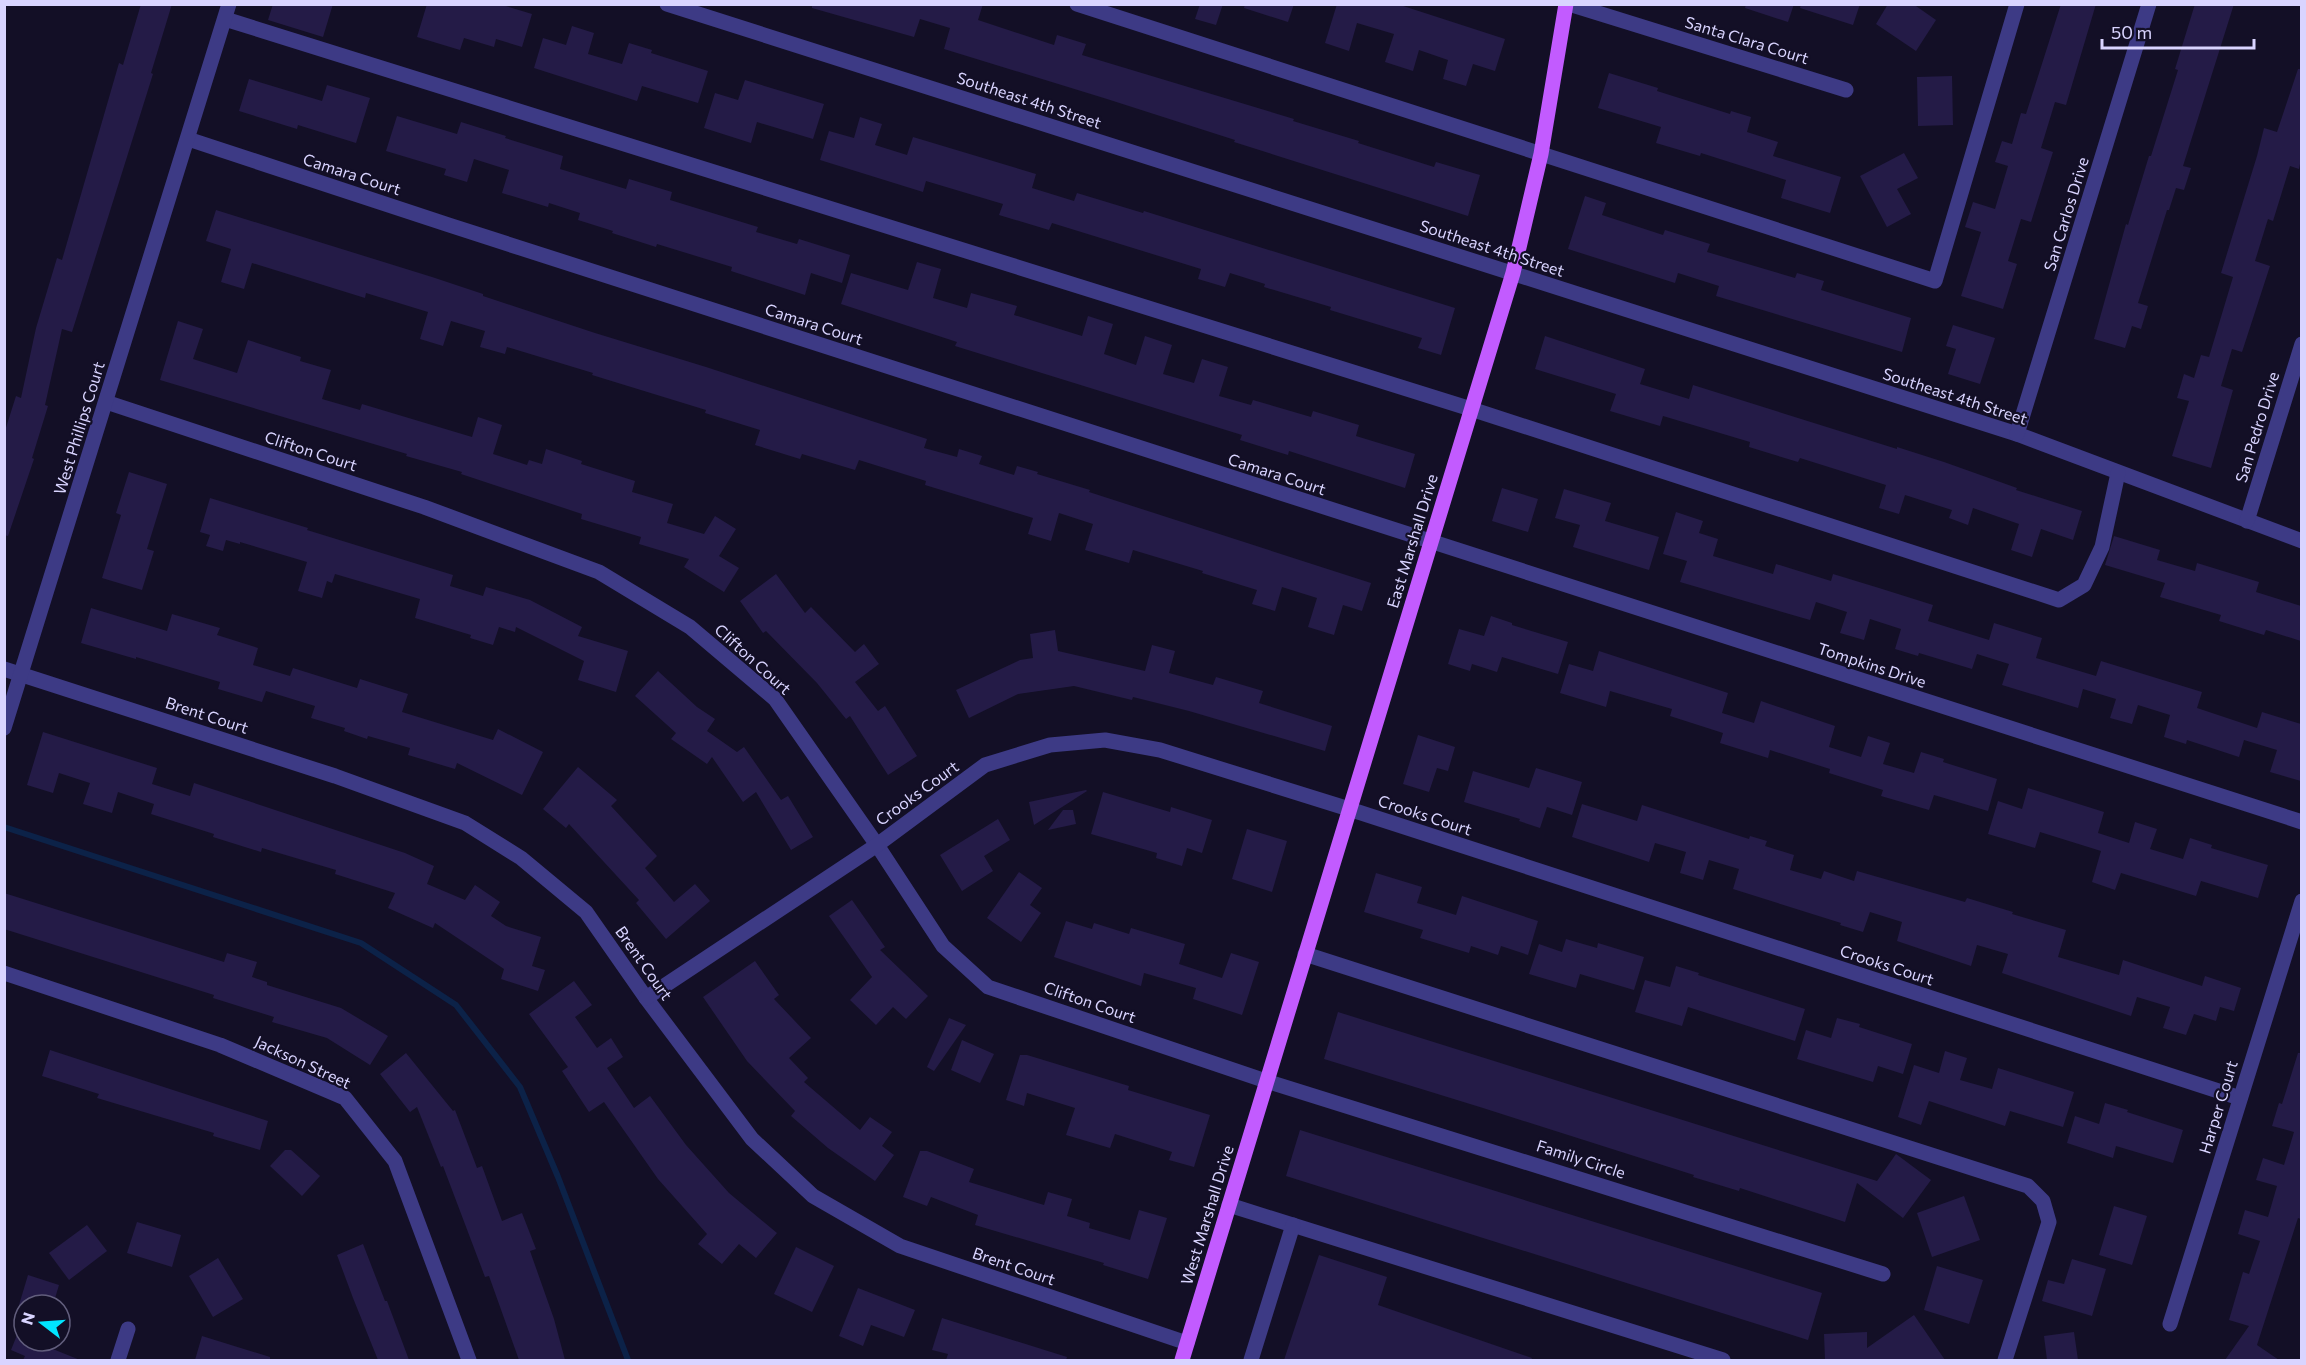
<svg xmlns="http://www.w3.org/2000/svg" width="2306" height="1365" font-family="Commissioner,sans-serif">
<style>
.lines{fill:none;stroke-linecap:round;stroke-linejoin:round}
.stream{stroke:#0c2248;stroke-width:6}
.building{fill:#241b47}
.minor{stroke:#3d3a85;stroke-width:15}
.major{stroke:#c25bff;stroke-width:15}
.labels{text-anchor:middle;stroke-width:4.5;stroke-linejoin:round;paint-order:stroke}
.street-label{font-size:16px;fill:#d9d4ff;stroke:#130f26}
</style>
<rect width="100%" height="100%" fill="#130f26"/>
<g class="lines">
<polyline class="stream" points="4,827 361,943 456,1005 520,1087 558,1177 628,1360"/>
</g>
<g class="building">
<polygon points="141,4 172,4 151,73 153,74 72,332 62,329 45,405 48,406 32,458 34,459 8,536 4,535 4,434 16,396 21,398 36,328 57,258 62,260 119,63 123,65"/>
<polygon points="273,4 333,4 323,37 268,20"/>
<polygon points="427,4 499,4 532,14 522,47 496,39 494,47 464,38 460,50 417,37"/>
<polygon points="812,4 983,4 978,20 1054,45 1057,35 1086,44 1082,55 1294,119 1293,121 1359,141 1358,143 1434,167 1436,162 1480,175 1468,216 1234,142 1235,140 1107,99 944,49 950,28 920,19 914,37 812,8"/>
<polygon points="1200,4 1223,4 1216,25 1195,19"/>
<polygon points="1245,4 1294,4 1288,22 1244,8"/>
<polygon points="1337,4 1397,4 1505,39 1495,71 1473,64 1466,86 1443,79 1448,60 1419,50 1413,71 1385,62 1394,34 1357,23 1349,51 1325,43"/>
<polygon points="1746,4 1794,4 1788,22 1745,8"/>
<polygon points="1801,4 1860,4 1853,25 1800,8"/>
<polygon points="1888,4 1913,4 1936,20 1916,51 1876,24"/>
<polygon points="2061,4 2096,4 2066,105 2055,102 2041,148 2053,152 2031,222 2021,219 2008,261 2017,264 2003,309 1961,296 1981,232 1965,227 1973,202 1995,209 2008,166 1995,162 2002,141 2012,144 2021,113 2026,114"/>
<polygon points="2195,4 2234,4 2183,166 2191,168 2184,190 2176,188 2169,210 2167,210 2138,303 2148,306 2141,329 2132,326 2125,348 2094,339 2126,224 2128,225 2149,156 2151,156 2178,70 2175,69"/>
<polygon points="572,26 594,33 588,54 622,64 629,43 652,50 651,53 708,71 698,103 642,86 637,101 534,68 543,38 566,45"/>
<polygon points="2298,69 2301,69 2301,159 2299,169 2290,166 2273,221 2268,219 2255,261 2270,266 2242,352 2232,349 2221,386 2233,390 2211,468 2172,456 2189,401 2177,398 2184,374 2194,378 2201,355 2209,357 2233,277 2221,273 2257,156 2264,128 2277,132"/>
<polygon points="1609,73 1658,88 1657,91 1730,114 1731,111 1751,117 1747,132 1778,142 1773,156 1841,177 1830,213 1781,198 1786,180 1701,153 1700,156 1656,143 1661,127 1598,108"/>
<polygon points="1952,76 1953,125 1918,126 1917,77"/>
<polygon points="249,79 322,101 327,85 370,98 356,143 298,125 297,129 239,111"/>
<polygon points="745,80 824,104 813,139 757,122 751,143 704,128 715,93 738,100"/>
<polygon points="397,116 457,134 461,122 506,136 505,138 563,156 560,169 626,189 629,179 672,192 670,200 758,227 756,232 797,244 799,239 850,255 842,283 811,273 805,295 731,271 732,267 657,244 656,247 612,233 613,231 578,220 580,213 549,203 548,207 502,193 509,170 474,159 467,182 444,175 446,169 386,151"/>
<polygon points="860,117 882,124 875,145 907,155 913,137 1036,174 1032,188 1074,201 1077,193 1143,213 1144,211 1455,308 1441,355 1418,348 1422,338 1330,310 1331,307 1264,287 1265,284 1230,273 1225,287 1198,279 1201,269 1052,223 1049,230 999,215 1003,204 926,181 923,192 820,160 829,131 854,138"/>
<polygon points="1904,153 1918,178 1897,189 1911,214 1887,227 1860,176"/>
<polygon points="1585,196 1606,203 1602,215 1663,235 1665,230 1710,244 1707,252 1795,278 1797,273 1824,281 1821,290 1911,318 1902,352 1716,296 1719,286 1678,273 1675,283 1568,249"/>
<polygon points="216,210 432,277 483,294 483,296 595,333 706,367 927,439 924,448 957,457 959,449 982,456 979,464 1014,475 1017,466 1038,472 1037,474 1090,490 1089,492 1371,583 1362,611 1343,605 1334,635 1308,627 1317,598 1282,587 1275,611 1252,604 1257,590 1202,573 1203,571 1133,550 1129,563 1085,550 1093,524 1059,513 1051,541 1028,534 1033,518 925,485 926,481 859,460 855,470 802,454 800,459 755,445 760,430 705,413 706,410 592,375 593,373 527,353 507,347 505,354 480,347 485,331 451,321 443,346 420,339 428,312 366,293 365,298 252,263 244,289 221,282 231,249 206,241"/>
<polygon points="917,262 941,269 933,298 967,308 971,293 1017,306 1014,315 1082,336 1088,316 1113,324 1104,354 1136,365 1145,336 1172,345 1163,374 1194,383 1202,359 1228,367 1219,396 1251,405 1253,400 1311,417 1313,411 1359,425 1356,436 1415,454 1405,488 1289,451 1288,455 1240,440 1242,435 955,346 957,342 841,304 851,273 908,290"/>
<polygon points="178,321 203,329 193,359 237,373 248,340 301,357 300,361 331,370 322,399 360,410 362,404 472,437 478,417 502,425 493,454 527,465 529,460 542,464 546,449 582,461 581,464 635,481 632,492 673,504 667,523 704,534 715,516 736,529 719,556 739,568 724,592 684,567 689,559 639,544 641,537 581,519 582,514 461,474 462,472 406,456 407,454 160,380"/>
<polygon points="1953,325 1995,338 1980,384 1948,374 1956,349 1946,346"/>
<polygon points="1545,336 1645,369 1640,384 1689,399 1693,385 1897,449 1897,447 1944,462 2017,488 2016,490 2082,511 2073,540 2041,529 2032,557 2011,550 2019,524 1973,508 1968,525 1949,518 1952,510 1905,495 1899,514 1879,508 1886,485 1800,458 1798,462 1749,447 1750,442 1663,416 1660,426 1610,411 1616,394 1535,369"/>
<polygon points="129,472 167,484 147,549 154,551 142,590 102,578 121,515 116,513"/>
<polygon points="1502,488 1538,499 1528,532 1492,521"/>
<polygon points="1564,489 1611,503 1605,521 1659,537 1649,570 1573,547 1580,525 1555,518"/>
<polygon points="210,498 308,528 307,530 453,575 450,586 483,596 486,587 530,600 582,627 578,636 628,651 616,692 578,680 584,661 516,627 515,632 499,627 493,645 470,638 471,635 415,618 420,599 335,574 332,583 327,581 322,598 298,591 307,562 240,542 240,544 226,540 223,551 206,546 210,535 200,532"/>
<polygon points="1676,512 1703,521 1699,533 1718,539 1713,556 1773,574 1776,564 1831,581 1833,574 1879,588 1933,605 1928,621 1989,640 1994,623 2042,638 2036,658 2096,676 2101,661 2202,692 2197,708 2257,728 2262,712 2301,724 2301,781 2270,772 2277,750 2244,740 2239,757 2187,740 2186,744 2164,737 2170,715 2138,705 2132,724 2110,718 2116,699 2083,689 2078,708 2002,685 2009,664 1977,654 1972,669 1919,653 1918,656 1895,649 1901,629 1870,619 1864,640 1840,633 1847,612 1816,602 1810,620 1680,582 1687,561 1663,554"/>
<polygon points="2114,536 2160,550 2157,560 2195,571 2197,563 2259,582 2256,592 2301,606 2301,641 2266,630 2264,635 2219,621 2221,615 2160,597 2165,583 2105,565"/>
<polygon points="776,574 805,613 811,607 855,652 864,644 879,664 855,682 878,711 885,706 917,756 888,775 850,716 846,719 817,683 766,631 763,633 740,601"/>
<polygon points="91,608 167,631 172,614 220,628 217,635 258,648 253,665 290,676 293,668 357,688 360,679 408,694 402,712 493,740 498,729 543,752 522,795 457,763 455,769 408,755 410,748 368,736 367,739 344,731 345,728 311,718 315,706 266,691 262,702 218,689 220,682 136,657 136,659 81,643"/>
<polygon points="1491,616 1512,623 1512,625 1568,642 1558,674 1502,657 1497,672 1472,664 1470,671 1448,664 1459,629 1484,636"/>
<polygon points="1055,630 1058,651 1145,671 1152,645 1175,651 1169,673 1213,685 1216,677 1263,691 1259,703 1332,726 1325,751 1189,711 1133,697 1132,700 1074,686 1018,694 969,718 956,690 1020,660 1033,658 1030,634"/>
<polygon points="1599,651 1728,693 1722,713 1754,723 1761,701 1835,726 1829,747 1861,757 1868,736 1890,743 1883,764 1914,773 1921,752 1944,759 1943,762 1997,779 1988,811 1934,795 1929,810 1881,796 1883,790 1829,773 1830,769 1770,750 1768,758 1720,743 1723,733 1670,716 1672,709 1610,691 1606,707 1560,693 1569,664 1593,671"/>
<polygon points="658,671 697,707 715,719 707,731 737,752 744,747 781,800 788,796 813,837 791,850 756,792 743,802 712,757 707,764 671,739 676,733 635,696"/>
<polygon points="43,732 157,768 152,784 190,796 194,783 405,853 434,866 427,884 465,900 475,885 500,902 491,916 506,926 541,937 532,966 545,970 538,991 501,979 504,969 435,923 433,928 388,908 395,893 335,874 336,870 262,848 261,852 213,837 214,834 151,814 154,804 118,792 112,813 83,804 90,783 59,773 53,793 27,785"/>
<polygon points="1418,735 1455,747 1448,771 1437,768 1429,792 1403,784"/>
<polygon points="578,767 617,800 611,806 657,856 645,868 674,902 695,884 710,901 666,939 636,903 639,900 569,824 566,828 543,809"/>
<polygon points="1536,768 1582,782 1572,815 1547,807 1540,828 1519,821 1520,819 1464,802 1473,771 1529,788"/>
<polygon points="2028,788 2104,812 2098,833 2129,843 2135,822 2157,829 2150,849 2183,859 2190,838 2212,845 2211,848 2268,865 2258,898 2201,881 2196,896 2121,873 2115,890 2092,882 2101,851 2040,832 2035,848 1988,834 1998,801 2022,809"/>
<polygon points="1086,790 1087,791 1034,825 1029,802"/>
<polygon points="1103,792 1170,812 1171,807 1212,820 1202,853 1187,848 1182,866 1156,858 1157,853 1091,834"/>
<polygon points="1582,804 1637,821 1642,805 1749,839 1750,836 1767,841 1765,846 1794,855 1790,870 1821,879 1824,871 1854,881 1857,871 1965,902 1967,898 2013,912 2012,914 2066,930 2058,957 2119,975 2123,960 2202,986 2205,976 2241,988 2234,1011 2220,1007 2216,1021 2194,1014 2186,1035 2163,1028 2170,1007 2137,997 2131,1016 2002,973 2008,954 1977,945 1971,966 1897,941 1902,922 1870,912 1863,932 1840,925 1841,923 1733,889 1739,869 1709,860 1703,880 1680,873 1686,852 1655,843 1649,862 1572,837"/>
<polygon points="1063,810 1073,810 1076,824 1048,830"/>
<polygon points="998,819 1010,840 984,856 993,871 962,891 940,855"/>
<polygon points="1247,829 1287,841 1272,892 1232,879"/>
<polygon points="1019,872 1042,888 1030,905 1041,913 1021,942 987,918"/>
<polygon points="1376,873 1422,887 1417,903 1456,915 1462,896 1538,921 1528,955 1501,946 1498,955 1471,946 1469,953 1420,938 1423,930 1364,912"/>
<polygon points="4,893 224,962 227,953 257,962 252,977 267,982 267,985 341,1008 388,1036 370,1065 327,1038 272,1022 274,1017 213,998 214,995 4,929"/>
<polygon points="852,900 885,947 880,950 928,996 906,1019 893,1007 876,1025 850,1000 872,977 829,916"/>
<polygon points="1066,921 1092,929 1094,923 1129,934 1131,928 1185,944 1179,964 1222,978 1231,953 1259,962 1242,1015 1193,999 1196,988 1144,973 1141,986 1054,957"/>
<polygon points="1566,939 1597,948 1598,943 1644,957 1634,990 1580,974 1576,988 1529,974 1539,944 1562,952"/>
<polygon points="755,961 779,995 774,999 811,1038 789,1058 808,1078 804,1082 860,1130 870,1117 892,1132 882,1146 894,1155 875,1181 828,1148 791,1116 795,1111 747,1061 703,997"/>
<polygon points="1676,966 1699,973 1698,975 1805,1009 1795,1041 1688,1007 1682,1026 1635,1012 1645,980 1670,987"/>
<polygon points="574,981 592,1005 575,1017 597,1048 611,1038 623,1057 607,1068 634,1108 650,1096 686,1145 729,1193 777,1233 756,1258 739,1244 722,1264 698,1244 707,1234 658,1179 604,1102 589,1112 562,1071 568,1067 529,1014"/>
<polygon points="1338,1012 1877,1181 1896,1154 1931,1180 1903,1218 1857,1183 1845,1222 1740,1188 1739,1191 1693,1177 1694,1175 1483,1108 1324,1059"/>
<polygon points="949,1018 966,1025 934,1071 927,1067"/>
<polygon points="1837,1018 1860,1024 1859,1027 1912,1044 1903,1074 1878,1066 1873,1082 1797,1059 1806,1030 1831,1038"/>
<polygon points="962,1040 994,1054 980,1083 951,1070"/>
<polygon points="50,1050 268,1121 260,1150 213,1136 214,1133 97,1098 99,1094 42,1076"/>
<polygon points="1945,1051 1967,1058 1960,1080 1992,1089 1998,1068 2074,1092 2063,1127 2010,1111 2005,1126 1929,1101 1921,1125 1898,1117 1914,1065 1939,1073"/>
<polygon points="406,1053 453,1111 455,1110 477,1168 482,1166 502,1221 522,1213 536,1249 530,1251 554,1319 565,1360 519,1360 489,1276 485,1277 443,1166 441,1167 417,1107 410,1112 380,1074"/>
<polygon points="2298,1053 2301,1053 2301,1219 2298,1218 2257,1345 2279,1360 2225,1360 2249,1326 2229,1320 2243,1272 2249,1274 2260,1241 2238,1234 2245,1210 2268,1217 2277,1186 2256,1180 2263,1158 2284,1165 2294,1132 2272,1126 2279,1103 2282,1104"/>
<polygon points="1020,1055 1027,1055 1129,1086 1128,1090 1210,1115 1194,1167 1169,1160 1172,1152 1115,1134 1110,1148 1066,1135 1075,1108 1027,1093 1024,1106 1006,1100"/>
<polygon points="2105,1103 2128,1110 2127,1112 2183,1130 2173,1163 2116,1146 2113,1158 2067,1143 2075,1116 2099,1124"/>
<polygon points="1300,1130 1822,1293 1808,1340 1286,1176"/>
<polygon points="285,1150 291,1150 320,1176 302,1196 270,1166"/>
<polygon points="920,1151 927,1151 974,1169 969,1182 1044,1205 1048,1192 1072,1199 1067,1216 1090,1223 1089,1228 1130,1240 1139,1210 1167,1218 1148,1279 1103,1265 1104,1263 975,1225 978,1215 931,1197 927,1206 903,1197"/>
<polygon points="1964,1196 1980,1240 1932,1257 1917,1213"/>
<polygon points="2114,1206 2147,1216 2132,1265 2099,1255"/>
<polygon points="137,1222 181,1235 172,1267 127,1253"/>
<polygon points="87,1225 107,1251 69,1280 49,1253"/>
<polygon points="363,1244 385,1301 387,1301 409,1360 378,1360 353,1298 337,1255"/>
<polygon points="796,1247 834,1266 812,1312 774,1294"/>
<polygon points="1319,1255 1387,1277 1378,1305 1532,1358 1531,1360 1284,1360"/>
<polygon points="218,1258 243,1299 213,1317 189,1276"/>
<polygon points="2072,1259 2106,1269 2092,1316 2042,1301 2048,1280 2064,1284"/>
<polygon points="1937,1266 1983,1280 1969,1324 1924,1310"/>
<polygon points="28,1275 59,1285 53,1305 19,1305"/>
<polygon points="858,1288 915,1310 904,1337 871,1325 863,1346 839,1336"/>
<polygon points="1914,1315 1945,1360 1825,1360 1824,1334 1867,1332 1867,1348"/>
<polygon points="942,1318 1067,1357 1066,1360 946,1360 948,1354 932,1350"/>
<polygon points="2074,1332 2078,1360 2047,1360 2044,1336"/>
<polygon points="17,1335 24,1338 24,1341 33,1341 80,1360 23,1360 25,1356 11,1350"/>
<polygon points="202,1336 270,1357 270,1360 195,1360"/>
</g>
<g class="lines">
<g class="minor">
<polyline points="667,4 2017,434 2302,541"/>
<polyline points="1077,4 1935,281 2017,4"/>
<polyline points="1569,4 1846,90"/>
<polyline points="225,19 1471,409 2059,600 2084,585 2102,547 2118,473"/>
<polyline points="188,139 449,225 2302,822"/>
<polyline points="106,402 424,507 599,572 690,627 775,699 877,845 943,946 988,987 1266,1081 1883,1274"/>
<polyline points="2017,434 2149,4"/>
<polyline points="2247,521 2302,344"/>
<polyline points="4,669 335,776 465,823 521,858 586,912 646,998 752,1139 813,1196 900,1246 1187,1343"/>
<polyline points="4,728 229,4"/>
<polyline points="1305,954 2028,1186 2043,1201 2049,1222 2005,1360"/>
<polyline points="4,973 220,1045 345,1098 395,1161 469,1360"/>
<polyline points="646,998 877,845 985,765 1050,745 1105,740 1160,750 1349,809 2240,1098"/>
<polyline points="1229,1205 1723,1360"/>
<polyline points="2170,1324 2302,901"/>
<polyline points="118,1360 128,1329"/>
<polyline points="1251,1360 1293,1225"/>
</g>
<polyline class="major" points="1182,1360 1513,273 1541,154 1566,4"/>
</g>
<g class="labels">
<g class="street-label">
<text transform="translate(1747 40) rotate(17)" y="6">Santa Clara Court</text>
<text transform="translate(1029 100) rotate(18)" y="6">Southeast 4th Street</text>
<text transform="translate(352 174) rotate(18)" y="6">Camara Court</text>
<text transform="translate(2066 214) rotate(-73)" y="6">San Carlos Drive</text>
<text transform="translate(1492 248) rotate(18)" y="6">Southeast 4th Street</text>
<text transform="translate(814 324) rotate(18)" y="6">Camara Court</text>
<text transform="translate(1955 396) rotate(18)" y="6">Southeast 4th Street</text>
<text transform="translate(2257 427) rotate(-73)" y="6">San Pedro Drive</text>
<text transform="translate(79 428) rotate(-73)" y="6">West Phillips Court</text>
<text transform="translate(311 451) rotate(18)" y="6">Clifton Court</text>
<text transform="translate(1277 474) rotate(18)" y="6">Camara Court</text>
<text transform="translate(1412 541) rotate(-73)" y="6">East Marshall Drive</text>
<text transform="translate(753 659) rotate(42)" y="6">Clifton Court</text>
<text transform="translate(1872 665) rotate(18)" y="6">Tompkins Drive</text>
<text transform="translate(207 715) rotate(18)" y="6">Brent Court</text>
<text transform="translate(917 793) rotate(-36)" y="6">Crooks Court</text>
<text transform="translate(1425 815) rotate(18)" y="6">Crooks Court</text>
<text transform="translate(644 963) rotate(55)" y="6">Brent Court</text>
<text transform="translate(1887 965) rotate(18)" y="6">Crooks Court</text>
<text transform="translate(1090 1002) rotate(19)" y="6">Clifton Court</text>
<text transform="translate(303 1062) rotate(25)" y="6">Jackson Street</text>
<text transform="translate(2218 1107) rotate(-73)" y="6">Harper Court</text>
<text transform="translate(1581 1159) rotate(18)" y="6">Family Circle</text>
<text transform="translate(1207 1215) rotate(-73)" y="6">West Marshall Drive</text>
<text transform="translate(1014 1266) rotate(19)" y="6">Brent Court</text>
</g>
</g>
<rect width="2306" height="1365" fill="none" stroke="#d9d4ff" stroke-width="12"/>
<g transform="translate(42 1323) rotate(287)"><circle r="28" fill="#130f26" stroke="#625e7d" stroke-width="1.5"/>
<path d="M0-4.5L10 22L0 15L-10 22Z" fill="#00e5ff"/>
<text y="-9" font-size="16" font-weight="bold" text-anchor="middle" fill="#d9d4ff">N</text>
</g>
<path d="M2102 39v9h152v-9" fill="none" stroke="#d9d4ff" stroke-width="3"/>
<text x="2111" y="39" font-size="18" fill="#d9d4ff" stroke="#130f26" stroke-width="4.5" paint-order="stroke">50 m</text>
</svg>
